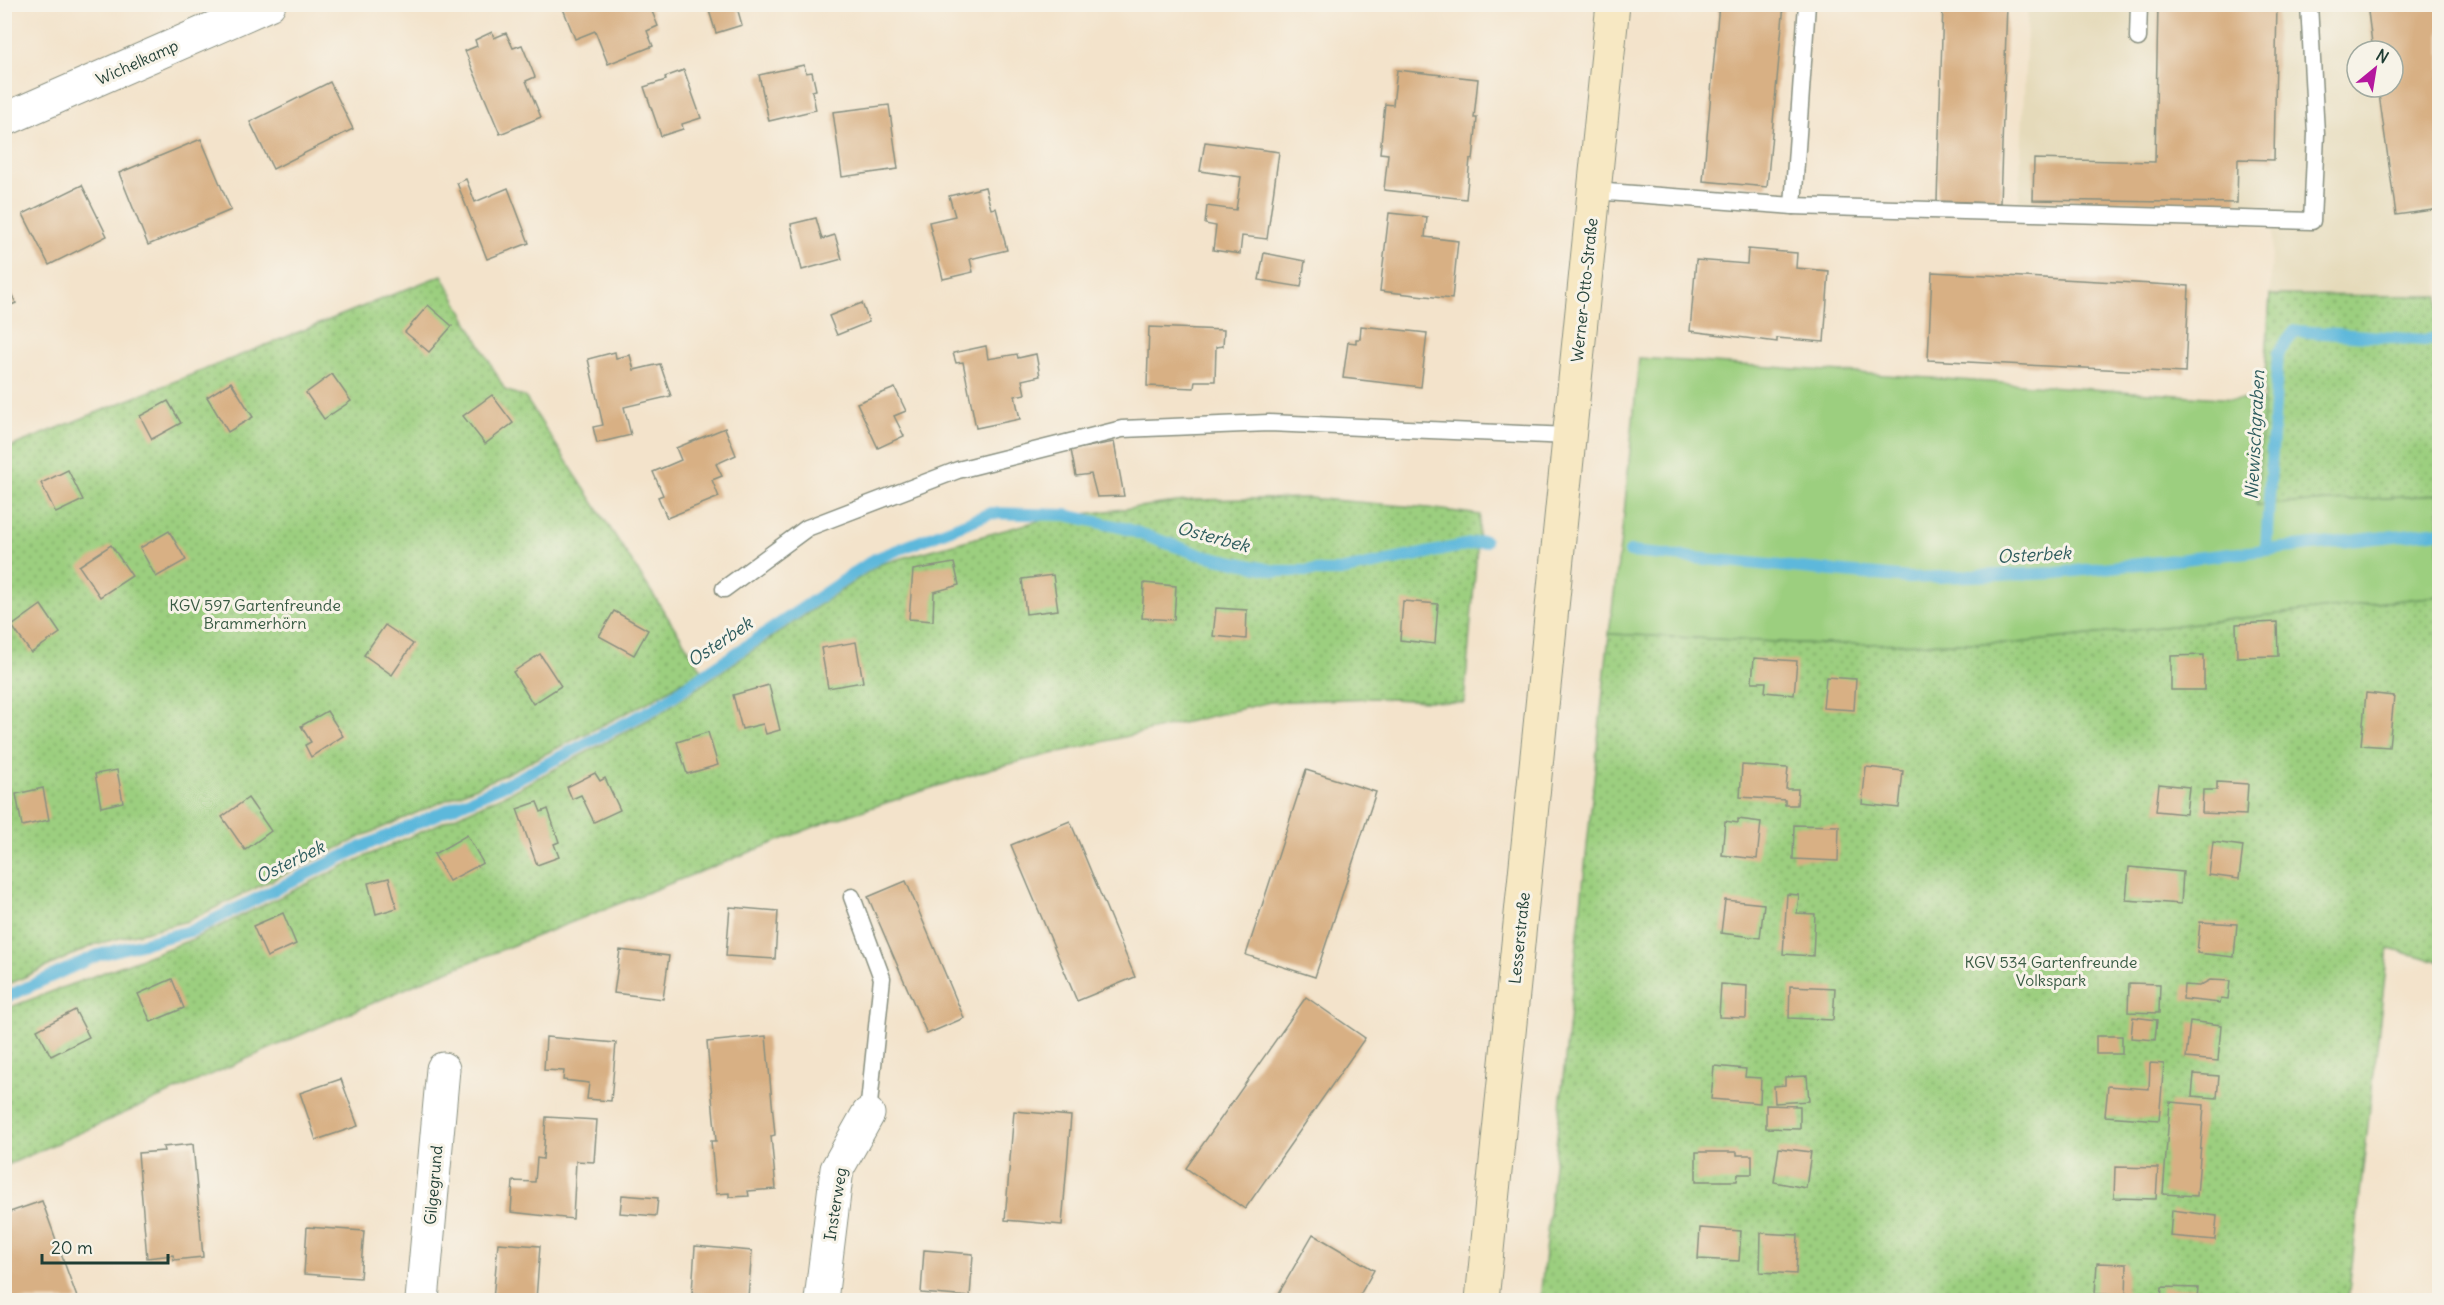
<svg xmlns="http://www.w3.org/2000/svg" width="2444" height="1305" font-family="Delius,sans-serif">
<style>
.built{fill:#e5daba;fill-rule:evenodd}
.green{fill:#9ccf7f;stroke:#5e865a;stroke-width:1.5}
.garden{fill:url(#garden-dots);stroke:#5e865a;stroke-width:1.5}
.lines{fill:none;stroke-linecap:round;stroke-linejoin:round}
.stream{stroke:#5db8db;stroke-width:12}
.building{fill:#d8b084}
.lane-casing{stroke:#899080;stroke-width:19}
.street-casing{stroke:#899080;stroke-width:35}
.secondary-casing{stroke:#899080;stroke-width:35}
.lane{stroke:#fff;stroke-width:16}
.street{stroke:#fff;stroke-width:33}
.secondary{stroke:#f7e8c3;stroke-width:33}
.labels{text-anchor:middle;stroke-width:6;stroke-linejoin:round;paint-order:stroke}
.street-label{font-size:16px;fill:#1f3d34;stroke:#f7f3e8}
.park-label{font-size:16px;fill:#385a43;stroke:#f7f3e8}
.water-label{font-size:18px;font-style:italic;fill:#2e5c5e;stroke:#f7f3e8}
</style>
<defs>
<pattern id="garden-dots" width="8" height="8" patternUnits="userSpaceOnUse" patternTransform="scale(1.5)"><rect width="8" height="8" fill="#9ccf7f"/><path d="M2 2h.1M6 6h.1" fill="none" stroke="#7fa969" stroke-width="1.8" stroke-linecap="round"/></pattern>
</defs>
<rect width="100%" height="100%" fill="#f7f3e8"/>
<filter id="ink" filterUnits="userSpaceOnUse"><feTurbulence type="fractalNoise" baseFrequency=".0167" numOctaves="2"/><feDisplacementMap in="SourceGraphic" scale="12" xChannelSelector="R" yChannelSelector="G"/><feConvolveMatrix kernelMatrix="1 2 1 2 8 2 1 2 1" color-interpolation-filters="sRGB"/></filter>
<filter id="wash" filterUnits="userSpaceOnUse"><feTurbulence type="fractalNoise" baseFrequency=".008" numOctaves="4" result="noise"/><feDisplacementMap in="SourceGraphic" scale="24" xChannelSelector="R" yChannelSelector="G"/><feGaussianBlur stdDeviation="1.35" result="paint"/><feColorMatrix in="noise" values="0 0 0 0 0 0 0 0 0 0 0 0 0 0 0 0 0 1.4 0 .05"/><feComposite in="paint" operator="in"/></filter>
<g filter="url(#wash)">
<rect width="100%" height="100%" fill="#f3e3cb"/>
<path class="built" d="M2028,5H2439V296L2270,295L2274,212L2019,201ZM2357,51H2393V87H2357Z"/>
<polygon class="green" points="1639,358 2264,401 2257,505 2439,495 2439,596 2018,643 1819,644 1609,634 1624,514"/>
<g class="garden">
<polygon points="442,275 505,390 525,397 702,670 650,701 504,775 363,836 188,921 96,944 5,986 5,449"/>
<polygon points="2270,295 2439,296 2439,495 2257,505"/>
<polygon points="1309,498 1428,508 1480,515 1464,703 1373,698 1270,702 993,768 824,823 427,979 5,1166 5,1009 193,939 348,864 511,792 659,714 880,564 1045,519 1193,500"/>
<polygon points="2439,596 2439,961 2388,949 2348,1300 1540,1300 1609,634 1819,644 2018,643"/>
</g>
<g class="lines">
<g class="stream">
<polyline points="2266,549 2278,353 2295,331 2424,340 2440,338"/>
<polyline points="1630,552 1909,578 2057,573 2440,531"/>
<polyline points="4,998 98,955 193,930 364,846 509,783 655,708 875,559 991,513 1066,515 1124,528 1198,554 1276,571 1340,571 1485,541"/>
</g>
</g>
<g id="blocks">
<g class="building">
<polygon points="567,4 649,4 658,26 647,31 653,46 608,64 595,31 575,39 562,6"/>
<polygon points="707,4 736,4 742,25 716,33"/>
<polygon points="1719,4 1784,4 1767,187 1703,181"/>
<polygon points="1943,4 2007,4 2000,203 1937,201"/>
<polygon points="2158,4 2277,4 2274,160 2238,159 2237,203 2033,200 2034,159 2155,162"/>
<polygon points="2367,4 2440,4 2440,209 2396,215 2378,87 2393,87 2393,51 2373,51"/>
<polygon points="492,32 494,38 506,33 513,48 522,45 535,77 526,81 541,117 500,134 465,51 477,46 475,40"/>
<polygon points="804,65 806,73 812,72 816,90 812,91 816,110 769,121 759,75"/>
<polygon points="684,70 701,118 682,124 683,129 661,136 644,87 666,80 665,77"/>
<polygon points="1397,70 1478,79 1474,118 1477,118 1473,160 1470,159 1466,199 1384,190 1388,154 1380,153 1385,104 1393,105"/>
<polygon points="330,82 353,129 273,169 250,122"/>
<polygon points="889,105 898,169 842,177 833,112"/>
<polygon points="201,139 231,210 148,245 119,173"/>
<polygon points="1205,142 1279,152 1267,239 1242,236 1240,254 1213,250 1216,226 1205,224 1207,206 1236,210 1241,177 1200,171"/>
<polygon points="466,179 475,202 508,188 529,243 487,259 457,183"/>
<polygon points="82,185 107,236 49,265 23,214"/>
<polygon points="985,187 991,209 996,208 1007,250 970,259 973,272 943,279 929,222 955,216 949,196"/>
<polygon points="1389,213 1427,217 1425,237 1458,241 1452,299 1380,291"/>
<polygon points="816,218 822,239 835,235 842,259 802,270 791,224"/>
<polygon points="1748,249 1797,253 1796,268 1829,271 1824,342 1777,338 1777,342 1690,331 1696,260 1747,264"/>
<polygon points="1264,253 1305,261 1301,287 1259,280"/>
<polygon points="1932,272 2189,286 2185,373 1928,360"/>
<polygon points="4,280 16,303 4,308"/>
<polygon points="862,303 869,322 837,335 829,316"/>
<polygon points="428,305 452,326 429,352 405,332"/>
<polygon points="1361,326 1427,333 1421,387 1343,378 1348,342 1356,343 1356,339 1360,339"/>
<polygon points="1149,327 1224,330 1223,346 1216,347 1215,381 1195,381 1194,388 1147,386"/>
<polygon points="986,346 988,359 1017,354 1018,358 1036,354 1040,376 1022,380 1025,394 1015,396 1020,419 976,428 963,362 956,363 953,353"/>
<polygon points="615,352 616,358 630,355 634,370 660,364 671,396 624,407 631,435 597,443 593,427 603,425 588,359"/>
<polygon points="332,374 351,401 324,419 306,393"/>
<polygon points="231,382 253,417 228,432 207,397"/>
<polygon points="895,388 906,411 894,416 904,436 878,448 857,403"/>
<polygon points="492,395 513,423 485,444 463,416"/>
<polygon points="168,401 181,423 152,439 140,416"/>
<polygon points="725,428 736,455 716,464 722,476 712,480 719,497 667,518 658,497 663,495 653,472 681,460 676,448"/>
<polygon points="1114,442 1124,496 1097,497 1091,474 1076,476 1071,450"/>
<polygon points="68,470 83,500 56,513 41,483"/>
<polygon points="169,531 186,560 156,577 140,548"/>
<polygon points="111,545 132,576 100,597 79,566"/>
<polygon points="954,563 959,585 934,592 933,621 909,619 913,570"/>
<polygon points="1053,575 1058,610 1026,614 1022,579"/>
<polygon points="1144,583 1176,586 1174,620 1142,618"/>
<polygon points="1403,601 1438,604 1435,644 1400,640"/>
<polygon points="41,605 60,633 31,653 12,626"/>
<polygon points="1216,608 1247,610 1246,639 1213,636"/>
<polygon points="614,611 648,630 634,655 599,636"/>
<polygon points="2277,622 2278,656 2237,657 2236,624"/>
<polygon points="385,625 413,644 392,675 364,655"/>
<polygon points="856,642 863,682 828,688 821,648"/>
<polygon points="540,654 561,686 533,704 513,672"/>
<polygon points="2204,655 2204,690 2171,690 2171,656"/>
<polygon points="1754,658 1797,661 1794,695 1765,692 1766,682 1752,682"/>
<polygon points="1826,677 1856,679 1854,710 1823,708"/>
<polygon points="769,685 780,730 766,734 763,724 742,729 733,695"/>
<polygon points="2366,693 2394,696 2389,747 2361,745"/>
<polygon points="327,711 343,736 311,757 305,745 311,742 301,726"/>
<polygon points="708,732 718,765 687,774 677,742"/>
<polygon points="1742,765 1788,768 1786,789 1798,789 1797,805 1785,805 1785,800 1740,797"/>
<polygon points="1866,767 1903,771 1899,808 1862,804"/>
<polygon points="117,770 123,802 101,807 95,774"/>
<polygon points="1306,770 1376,792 1315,977 1246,955"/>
<polygon points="595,773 600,781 605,778 620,810 594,822 581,795 572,799 567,787"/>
<polygon points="2217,782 2248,784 2246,815 2202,813 2203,790 2217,790"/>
<polygon points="2159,784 2189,787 2186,814 2156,811"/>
<polygon points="43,788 49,820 22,826 16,794"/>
<polygon points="248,798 271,831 245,850 222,817"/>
<polygon points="537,802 541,812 548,809 559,842 554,844 559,857 537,865 517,809"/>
<polygon points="1738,819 1761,822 1757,859 1722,855 1725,821 1738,823"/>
<polygon points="1070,821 1135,977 1077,1001 1011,845"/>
<polygon points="1794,825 1839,826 1838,861 1793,859"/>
<polygon points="467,835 483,863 449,881 434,854"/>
<polygon points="2213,842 2243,846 2239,879 2209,875"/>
<polygon points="2129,867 2183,872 2181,904 2126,900"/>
<polygon points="389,878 397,908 376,914 368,883"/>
<polygon points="906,881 964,1018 927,1034 868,897"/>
<polygon points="1787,894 1799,895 1797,913 1815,914 1813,956 1783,954"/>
<polygon points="1725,900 1764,904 1760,938 1721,933"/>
<polygon points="730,907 778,911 775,959 726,956"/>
<polygon points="283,913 296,944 267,957 253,926"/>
<polygon points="2200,922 2237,924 2234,957 2197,953"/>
<polygon points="620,950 669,956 663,999 614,993"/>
<polygon points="172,979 184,1008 151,1022 138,994"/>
<polygon points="2210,980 2230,981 2228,999 2221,998 2220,1003 2183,999 2184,985 2199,986"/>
<polygon points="2129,983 2160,984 2159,1013 2128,1012"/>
<polygon points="1721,984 1747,986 1746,1018 1719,1017"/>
<polygon points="1790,986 1835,988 1833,1020 1789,1018"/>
<polygon points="1306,997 1365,1038 1245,1209 1186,1168"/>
<polygon points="75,1010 89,1037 51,1056 37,1030"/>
<polygon points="2133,1017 2157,1020 2155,1040 2131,1038"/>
<polygon points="2190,1021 2221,1025 2218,1061 2186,1058"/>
<polygon points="766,1036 775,1135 771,1136 776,1189 748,1191 749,1196 729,1197 729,1193 716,1194 711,1141 716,1141 707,1042"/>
<rect x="2096" y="1036" width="26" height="18"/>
<polygon points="546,1037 616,1043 611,1101 587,1099 589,1083 563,1080 564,1071 544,1070"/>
<polygon points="2150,1063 2164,1064 2159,1120 2105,1116 2108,1086 2149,1089"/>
<polygon points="1714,1066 1746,1069 1745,1077 1761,1078 1760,1103 1711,1099"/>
<polygon points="2194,1074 2219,1076 2217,1098 2192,1096"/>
<polygon points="1807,1076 1809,1101 1775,1103 1774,1086 1785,1085 1785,1077"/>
<polygon points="341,1079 358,1126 316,1140 300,1093"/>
<polygon points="2170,1102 2204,1105 2197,1196 2163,1194"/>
<polygon points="1766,1105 1800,1106 1800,1129 1766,1128"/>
<polygon points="1014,1111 1071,1116 1062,1225 1005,1220"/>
<polygon points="546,1117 597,1120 594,1162 576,1161 573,1219 511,1212 513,1181 535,1182 537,1158 543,1159"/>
<polygon points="193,1144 203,1257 174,1260 173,1255 147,1258 138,1153 164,1151 163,1147"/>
<polygon points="1779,1148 1811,1152 1806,1188 1774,1182"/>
<polygon points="1696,1152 1737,1152 1737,1155 1752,1155 1752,1174 1738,1174 1737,1181 1696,1181"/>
<polygon points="2115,1167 2158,1168 2156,1199 2114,1198"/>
<polygon points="622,1195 658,1198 656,1216 620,1213"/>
<polygon points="42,1201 64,1262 78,1300 14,1300 4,1274 4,1214"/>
<polygon points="2172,1210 2217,1216 2215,1240 2170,1236"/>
<polygon points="307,1227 364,1231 360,1278 304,1274"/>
<polygon points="1700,1228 1741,1231 1739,1261 1698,1259"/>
<polygon points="1761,1233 1798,1235 1796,1274 1760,1272"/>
<polygon points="1313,1234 1374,1270 1357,1300 1275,1300"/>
<polygon points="498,1243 540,1246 536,1300 493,1300"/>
<polygon points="695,1246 752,1251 748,1297 692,1293"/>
<polygon points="924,1250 973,1254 970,1297 921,1293"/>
<polygon points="2097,1263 2127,1264 2126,1295 2095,1294"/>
<polygon points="2162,1287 2198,1288 2197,1300 2161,1300"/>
</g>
</g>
</g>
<g filter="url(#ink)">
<use href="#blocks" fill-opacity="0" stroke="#899080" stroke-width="1.5"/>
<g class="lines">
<g class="lane-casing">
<g id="lane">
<polyline points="2138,38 2139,4"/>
<polyline points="1594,191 1793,206 2312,221 2316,134 2309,4"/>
<polyline points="1793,206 1807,4"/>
<polyline points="724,589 807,528 958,470 1122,429 1269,423 1570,436"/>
<polyline points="852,897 882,978 868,1114"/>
</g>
</g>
<g class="street-casing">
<g id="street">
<polyline points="4,120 269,4"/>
<polyline points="422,1300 443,1069"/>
<polyline points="821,1300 837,1169 868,1114"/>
</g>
</g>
<g class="secondary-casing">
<polyline id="secondary" points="1482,1300 1613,4"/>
</g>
<use href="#lane" class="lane"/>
<use href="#street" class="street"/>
<use href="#secondary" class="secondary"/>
</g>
</g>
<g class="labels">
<g class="street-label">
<text transform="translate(137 62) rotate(-24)" y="6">Wichelkamp</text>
<text transform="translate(1584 290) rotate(-84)" y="6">Werner-Otto-Straße</text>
<text transform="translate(1519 938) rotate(-84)" y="6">Lesserstraße</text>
<text transform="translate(433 1185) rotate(-85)" y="6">Gilgegrund</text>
<text transform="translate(835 1204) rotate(-81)" y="6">Insterweg</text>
</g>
<g class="park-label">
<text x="255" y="611">KGV 597 Gartenfreunde<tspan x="255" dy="18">Brammerhörn</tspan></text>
<text x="2051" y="968">KGV 534 Gartenfreunde<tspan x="2051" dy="18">Volkspark</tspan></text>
</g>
<g class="water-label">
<text transform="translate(2255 435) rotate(-87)" y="6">Niewischgraben</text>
<text transform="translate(1213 537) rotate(15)" y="6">Osterbek</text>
<text transform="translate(2034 555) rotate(-3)" y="6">Osterbek</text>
<text transform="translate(720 642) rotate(-34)" y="6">Osterbek</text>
<text transform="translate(290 862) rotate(-26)" y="6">Osterbek</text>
</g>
</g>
<rect width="2444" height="1305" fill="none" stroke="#f7f3e8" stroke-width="24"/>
<g transform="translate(2375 69) rotate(30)"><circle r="28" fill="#f7f3e8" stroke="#a1aaa0" stroke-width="1.5"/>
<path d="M0-4.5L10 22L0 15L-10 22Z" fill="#b5179e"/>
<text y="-9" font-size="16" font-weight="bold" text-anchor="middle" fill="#1f3d34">N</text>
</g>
<path d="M42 1254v9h126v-9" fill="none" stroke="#1f3d34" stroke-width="3"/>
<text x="51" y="1254" font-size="18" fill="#1f3d34" stroke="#f7f3e8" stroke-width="4.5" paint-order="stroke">20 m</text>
</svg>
